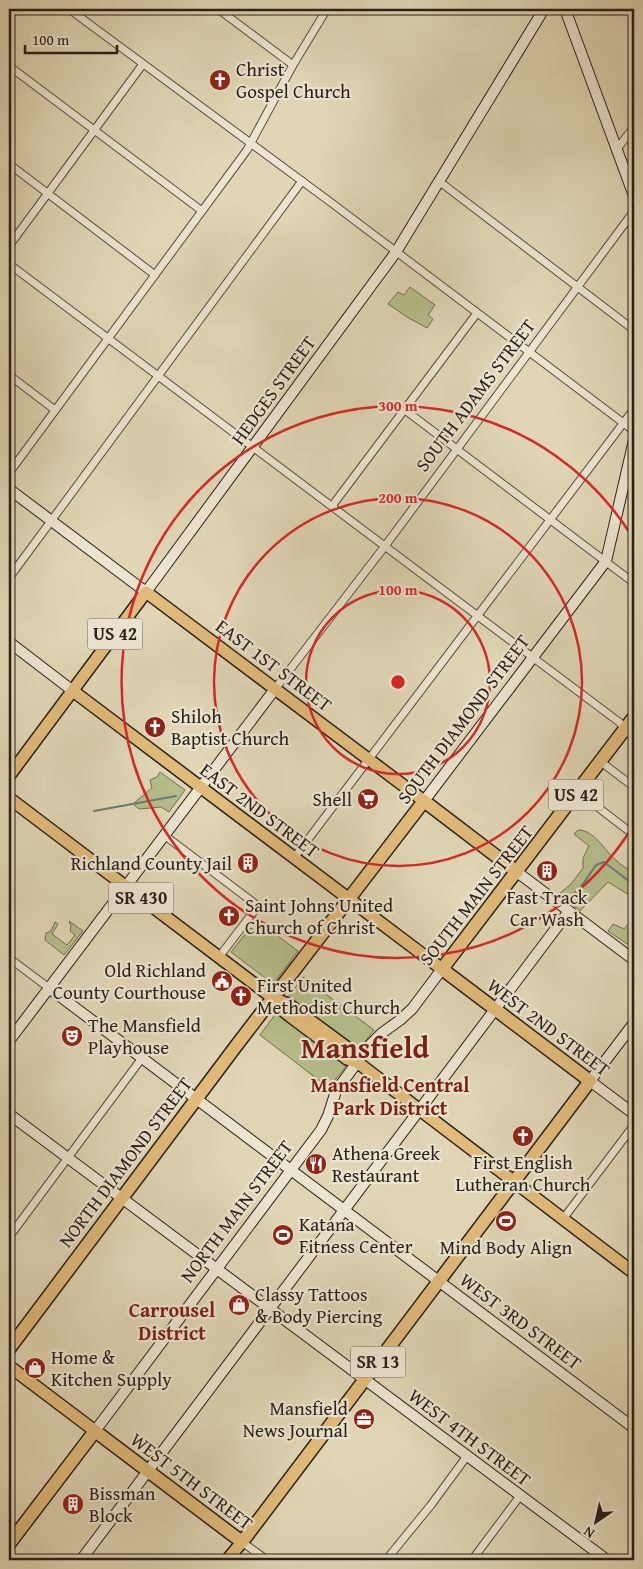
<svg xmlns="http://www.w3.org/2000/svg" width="643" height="1569" font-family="'Gentium Book Plus',serif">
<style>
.green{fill:#b5bd8b;stroke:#6f6e52}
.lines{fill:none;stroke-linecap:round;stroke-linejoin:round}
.stream{stroke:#6c7a79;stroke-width:2}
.street-casing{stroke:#574d3f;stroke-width:9}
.secondary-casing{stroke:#291f18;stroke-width:12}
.primary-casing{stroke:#291f18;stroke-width:14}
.highway-casing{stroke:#291f18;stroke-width:15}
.street{stroke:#ebe4cf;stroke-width:7}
.secondary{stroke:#ebe4cf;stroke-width:10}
.primary{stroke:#e0bb7a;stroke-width:11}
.highway{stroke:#e0bb7a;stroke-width:12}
.ring{fill:none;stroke:#d62828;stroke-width:2.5}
.labels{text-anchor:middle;stroke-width:4.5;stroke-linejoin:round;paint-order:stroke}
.shield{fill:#ebe4cf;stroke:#635a4f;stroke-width:1}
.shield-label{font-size:18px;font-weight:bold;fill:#291f18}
.poi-label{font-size:19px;fill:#291f18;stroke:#ebe4cf;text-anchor:start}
.street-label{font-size:19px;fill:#291f18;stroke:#ebe4cf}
.neighbourhood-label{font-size:20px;font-weight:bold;fill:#7a1f14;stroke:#ebe4cf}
.town-label{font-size:29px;font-weight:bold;fill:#7a1f14;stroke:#ebe4cf}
.centre{fill:#d62828;stroke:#ebe4cf;stroke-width:2.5}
.ring-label{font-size:15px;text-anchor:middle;font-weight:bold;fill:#d62828;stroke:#ebe4cf;stroke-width:4.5;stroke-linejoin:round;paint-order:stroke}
</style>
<rect width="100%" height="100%" fill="#e0d6b5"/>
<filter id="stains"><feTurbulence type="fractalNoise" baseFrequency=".004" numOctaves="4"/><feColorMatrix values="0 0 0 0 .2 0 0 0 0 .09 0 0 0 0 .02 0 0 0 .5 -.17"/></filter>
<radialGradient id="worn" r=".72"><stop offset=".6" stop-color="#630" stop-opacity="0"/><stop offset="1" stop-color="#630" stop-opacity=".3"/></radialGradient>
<g class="green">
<polygon points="410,287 435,305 428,315 433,319 427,328 407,317 388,304 398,292 404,295"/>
<polygon points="160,772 185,790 169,812 161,807 139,809 133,804 152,788 150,780 157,777"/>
<path d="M579,830C595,831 604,850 615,859C620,865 628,869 634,873V898L608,882L580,911L559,894L571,884L583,868V858L589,846L574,834L576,832Z"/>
<polygon points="634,917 634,937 627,944 608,931 613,924 624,929"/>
<polygon points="69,921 83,931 64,955 45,940 46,933 51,931 55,922 58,924 52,934 67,945 75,935 70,931 71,926"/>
<polygon points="262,924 298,951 273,984 231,952 250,928 257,931"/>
<polygon points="303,977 374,1030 329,1088 260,1035"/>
</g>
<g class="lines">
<g class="stream">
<polyline points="94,811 176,796"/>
<polyline points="572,900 596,865 604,862 634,885"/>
</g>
<g class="street-casing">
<g id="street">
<polyline points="69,9 329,201 634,431"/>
<polyline points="218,9 293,65"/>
<polyline points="9,66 202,211"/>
<polyline points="617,149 634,127"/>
<polyline points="9,164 155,275"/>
<polyline points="440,182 634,330"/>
<polyline points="9,246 143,64"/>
<polyline points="9,264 539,662 619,722 634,738"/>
<polyline points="9,375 55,410"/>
<polyline points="405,410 634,583"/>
<polyline points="9,473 247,150 293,65 327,9"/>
<polyline points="626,478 634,485"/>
<polyline points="332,506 477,313"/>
<polyline points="9,578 302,181"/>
<polyline points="275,689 385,546 634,211"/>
<polyline points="601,762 634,787"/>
<polyline points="578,792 634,835"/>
<polyline points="164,835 258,906 219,957"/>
<polyline points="294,858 634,409"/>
<polyline points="9,958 49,988"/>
<polyline points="563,1219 634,1125"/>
<polyline points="9,1237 142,1058"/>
<polyline points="242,1542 267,1560"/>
<polyline points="386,1560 431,1505 467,1456"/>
<polyline points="472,1560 520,1496"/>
</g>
</g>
<g class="secondary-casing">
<g id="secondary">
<polyline points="565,9 634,196"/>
<polyline points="9,489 146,592 396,252 544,9"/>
<polyline points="9,642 73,691"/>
<polyline points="424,801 606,561 634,440"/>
<polyline points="517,872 634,960"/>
<polyline points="49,988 634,1428"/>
<polyline points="634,1023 590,1081 634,1114"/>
<polyline points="9,1041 275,689"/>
<polyline points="9,1114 607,1560"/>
<polyline points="95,1431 321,1130 328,1116 336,1091 370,1045 382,1033 400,1020 412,1009 442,969"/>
<polyline points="81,1560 569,911"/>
</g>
</g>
<g class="primary-casing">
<g id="primary">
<polyline points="73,691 442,969"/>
<polyline points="9,776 146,592 424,801"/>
<polyline points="9,798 273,998 281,1009 291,1017 347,1059 357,1062 634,1273"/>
<polyline points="273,998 288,1004 353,1052 355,1055 357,1062"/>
<polyline points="9,1366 95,1431"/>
<polyline points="227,1560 242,1542"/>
</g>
</g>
<g class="highway-casing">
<g id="highway">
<polyline points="9,1349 236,1046 424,801 517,872"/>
<polyline points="9,1544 95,1431 242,1542 590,1081 442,969 634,717"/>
</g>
</g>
<use href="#street" class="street"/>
<use href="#secondary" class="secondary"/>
<use href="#primary" class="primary"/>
<use href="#highway" class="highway"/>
</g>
<g class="ring">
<circle cx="398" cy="682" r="92"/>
<circle cx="398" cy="682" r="184"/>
<path d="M633 826A276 276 0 1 1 633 538"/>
</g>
<defs>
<g id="church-disc" transform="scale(1.125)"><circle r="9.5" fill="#8f2418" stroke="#ebe4cf"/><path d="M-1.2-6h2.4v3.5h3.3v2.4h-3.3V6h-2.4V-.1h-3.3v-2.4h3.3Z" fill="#fff"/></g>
<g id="supermarket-disc" transform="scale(1.125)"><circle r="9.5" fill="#8f2418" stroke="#ebe4cf"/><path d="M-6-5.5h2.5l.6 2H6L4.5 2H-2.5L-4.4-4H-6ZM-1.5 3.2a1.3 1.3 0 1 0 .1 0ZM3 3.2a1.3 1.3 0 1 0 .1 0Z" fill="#fff"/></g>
<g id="building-disc" transform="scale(1.125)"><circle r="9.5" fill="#8f2418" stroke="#ebe4cf"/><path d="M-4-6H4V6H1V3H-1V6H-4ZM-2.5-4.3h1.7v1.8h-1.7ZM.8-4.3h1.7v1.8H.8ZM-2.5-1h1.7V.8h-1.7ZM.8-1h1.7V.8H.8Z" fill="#fff"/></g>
<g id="civic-disc" transform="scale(1.125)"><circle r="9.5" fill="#8f2418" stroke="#ebe4cf"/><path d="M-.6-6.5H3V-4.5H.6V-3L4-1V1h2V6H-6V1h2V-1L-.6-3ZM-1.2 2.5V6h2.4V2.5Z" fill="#fff"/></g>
<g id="theatre-disc" transform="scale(1.125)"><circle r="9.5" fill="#8f2418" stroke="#ebe4cf"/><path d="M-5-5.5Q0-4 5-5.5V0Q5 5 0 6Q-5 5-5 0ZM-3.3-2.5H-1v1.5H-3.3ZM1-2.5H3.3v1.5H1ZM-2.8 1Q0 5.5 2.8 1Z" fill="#fff"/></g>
<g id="restaurant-disc" transform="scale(1.125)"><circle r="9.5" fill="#8f2418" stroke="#ebe4cf"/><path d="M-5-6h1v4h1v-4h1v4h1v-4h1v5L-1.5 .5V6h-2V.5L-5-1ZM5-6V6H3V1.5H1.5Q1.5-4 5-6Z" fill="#fff"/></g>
<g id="stadium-disc" transform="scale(1.125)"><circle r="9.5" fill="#8f2418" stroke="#ebe4cf"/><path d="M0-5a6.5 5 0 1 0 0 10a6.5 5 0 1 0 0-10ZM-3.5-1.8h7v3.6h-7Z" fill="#fff"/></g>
<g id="shop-disc" transform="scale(1.125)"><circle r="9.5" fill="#8f2418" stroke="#ebe4cf"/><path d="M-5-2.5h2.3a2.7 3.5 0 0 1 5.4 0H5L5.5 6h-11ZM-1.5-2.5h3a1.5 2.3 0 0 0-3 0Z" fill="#fff"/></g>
<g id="office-disc" transform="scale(1.125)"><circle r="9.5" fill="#8f2418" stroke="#ebe4cf"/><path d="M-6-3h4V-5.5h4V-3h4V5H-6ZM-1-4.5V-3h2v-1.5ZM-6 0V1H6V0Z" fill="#fff"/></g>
</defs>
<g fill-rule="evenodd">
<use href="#church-disc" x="220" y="80"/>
<use href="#church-disc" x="155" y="727"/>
<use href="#supermarket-disc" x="368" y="799"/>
<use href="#building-disc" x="248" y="863"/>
<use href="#building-disc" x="547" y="871"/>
<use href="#church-disc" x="229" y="916"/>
<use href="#civic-disc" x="222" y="981"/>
<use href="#church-disc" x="241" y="996"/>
<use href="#theatre-disc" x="72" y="1036"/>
<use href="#church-disc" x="523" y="1136"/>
<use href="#restaurant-disc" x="316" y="1164"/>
<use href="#stadium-disc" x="506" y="1221"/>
<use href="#stadium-disc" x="283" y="1235"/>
<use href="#shop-disc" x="239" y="1305"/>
<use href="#shop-disc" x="35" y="1368"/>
<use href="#office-disc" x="364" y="1419"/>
<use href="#building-disc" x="73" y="1504"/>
</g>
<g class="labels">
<g class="shield">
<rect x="87.5" y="618.5" width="55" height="31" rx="4"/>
<rect x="548.5" y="779.5" width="55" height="31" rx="4"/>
<rect x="108.5" y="882.5" width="65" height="31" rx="4"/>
<rect x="350.5" y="1346.5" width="55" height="31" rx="4"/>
</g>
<g class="shield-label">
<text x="115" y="640">US 42</text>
<text x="576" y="801">US 42</text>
<text x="141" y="904">SR 430</text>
<text x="378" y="1368">SR 13</text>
</g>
<g class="poi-label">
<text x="236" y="76">Christ<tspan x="236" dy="22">Gospel Church</tspan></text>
<text x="171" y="723">Shiloh<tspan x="171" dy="22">Baptist Church</tspan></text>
<text x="352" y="806" text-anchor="end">Shell</text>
<text x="232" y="870" text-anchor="end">Richland County Jail</text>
<text x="547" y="904" text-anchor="middle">Fast Track<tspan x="547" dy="22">Car Wash</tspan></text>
<text x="245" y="912">Saint Johns United<tspan x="245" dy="22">Church of Christ</tspan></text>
<text x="206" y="977" text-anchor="end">Old Richland<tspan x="206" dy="22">County Courthouse</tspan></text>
<text x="257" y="992">First United<tspan x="257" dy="22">Methodist Church</tspan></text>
<text x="88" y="1032">The Mansfield<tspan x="88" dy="22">Playhouse</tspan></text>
<text x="332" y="1160">Athena Greek<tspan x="332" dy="22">Restaurant</tspan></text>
<text x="523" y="1169" text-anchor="middle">First English<tspan x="523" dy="22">Lutheran Church</tspan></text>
<text x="299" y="1231">Katana<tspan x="299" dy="22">Fitness Center</tspan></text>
<text x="506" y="1254" text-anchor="middle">Mind Body Align</text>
<text x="255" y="1301">Classy Tattoos<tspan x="255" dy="22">&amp; Body Piercing</tspan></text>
<text x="51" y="1364">Home &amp;<tspan x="51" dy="22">Kitchen Supply</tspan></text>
<text x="348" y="1415" text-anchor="end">Mansfield<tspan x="348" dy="22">News Journal</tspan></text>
<text x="89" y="1500">Bissman<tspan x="89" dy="22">Block</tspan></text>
</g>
<g class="street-label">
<text transform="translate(273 390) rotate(-54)" y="7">HEDGES STREET</text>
<text transform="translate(475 395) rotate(-53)" y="7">SOUTH ADAMS STREET</text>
<text transform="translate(274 665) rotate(37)" y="7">EAST 1ST STREET</text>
<text transform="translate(463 719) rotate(-53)" y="7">SOUTH DIAMOND STREET</text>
<text transform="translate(260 810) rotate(37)" y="7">EAST 2ND STREET</text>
<text transform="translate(476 895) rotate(-52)" y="7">SOUTH MAIN STREET</text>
<text transform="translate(549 1027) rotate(37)" y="7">WEST 2ND STREET</text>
<text transform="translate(125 1162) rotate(-53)" y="7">NORTH DIAMOND STREET</text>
<text transform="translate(236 1211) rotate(-53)" y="7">NORTH MAIN STREET</text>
<text transform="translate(521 1321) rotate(37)" y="7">WEST 3RD STREET</text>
<text transform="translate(470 1437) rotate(37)" y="7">WEST 4TH STREET</text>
<text transform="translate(192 1481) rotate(37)" y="7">WEST 5TH STREET</text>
</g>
<g class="neighbourhood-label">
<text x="390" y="1092">Mansfield Central<tspan x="390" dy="23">Park District</tspan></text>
<text x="172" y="1317">Carrousel<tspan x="172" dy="23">District</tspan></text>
</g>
<g class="town-label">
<text x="365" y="1058">Mansfield</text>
</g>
</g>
<circle cx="398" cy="682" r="8" class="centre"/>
<g class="ring-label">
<text x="398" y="411">300 m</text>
<text x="398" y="503">200 m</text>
<text x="398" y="595">100 m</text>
</g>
<rect width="643" height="1569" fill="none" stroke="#e0d6b5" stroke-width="30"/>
<rect x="10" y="10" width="623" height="1549" fill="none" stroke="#291f18" stroke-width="2.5"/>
<rect x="15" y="15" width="613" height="1539" fill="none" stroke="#291f18"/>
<g transform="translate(596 1522) rotate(214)" stroke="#ebe4cf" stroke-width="4" paint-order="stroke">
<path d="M0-4L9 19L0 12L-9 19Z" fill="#291f18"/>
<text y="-8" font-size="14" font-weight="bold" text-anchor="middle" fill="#291f18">N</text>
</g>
<path d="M25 45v8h92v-8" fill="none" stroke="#291f18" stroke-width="2.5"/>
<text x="32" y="45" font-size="15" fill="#291f18" stroke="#ebe4cf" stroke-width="4" paint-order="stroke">100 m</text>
<rect width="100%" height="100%" filter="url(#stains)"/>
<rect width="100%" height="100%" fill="url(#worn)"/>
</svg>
